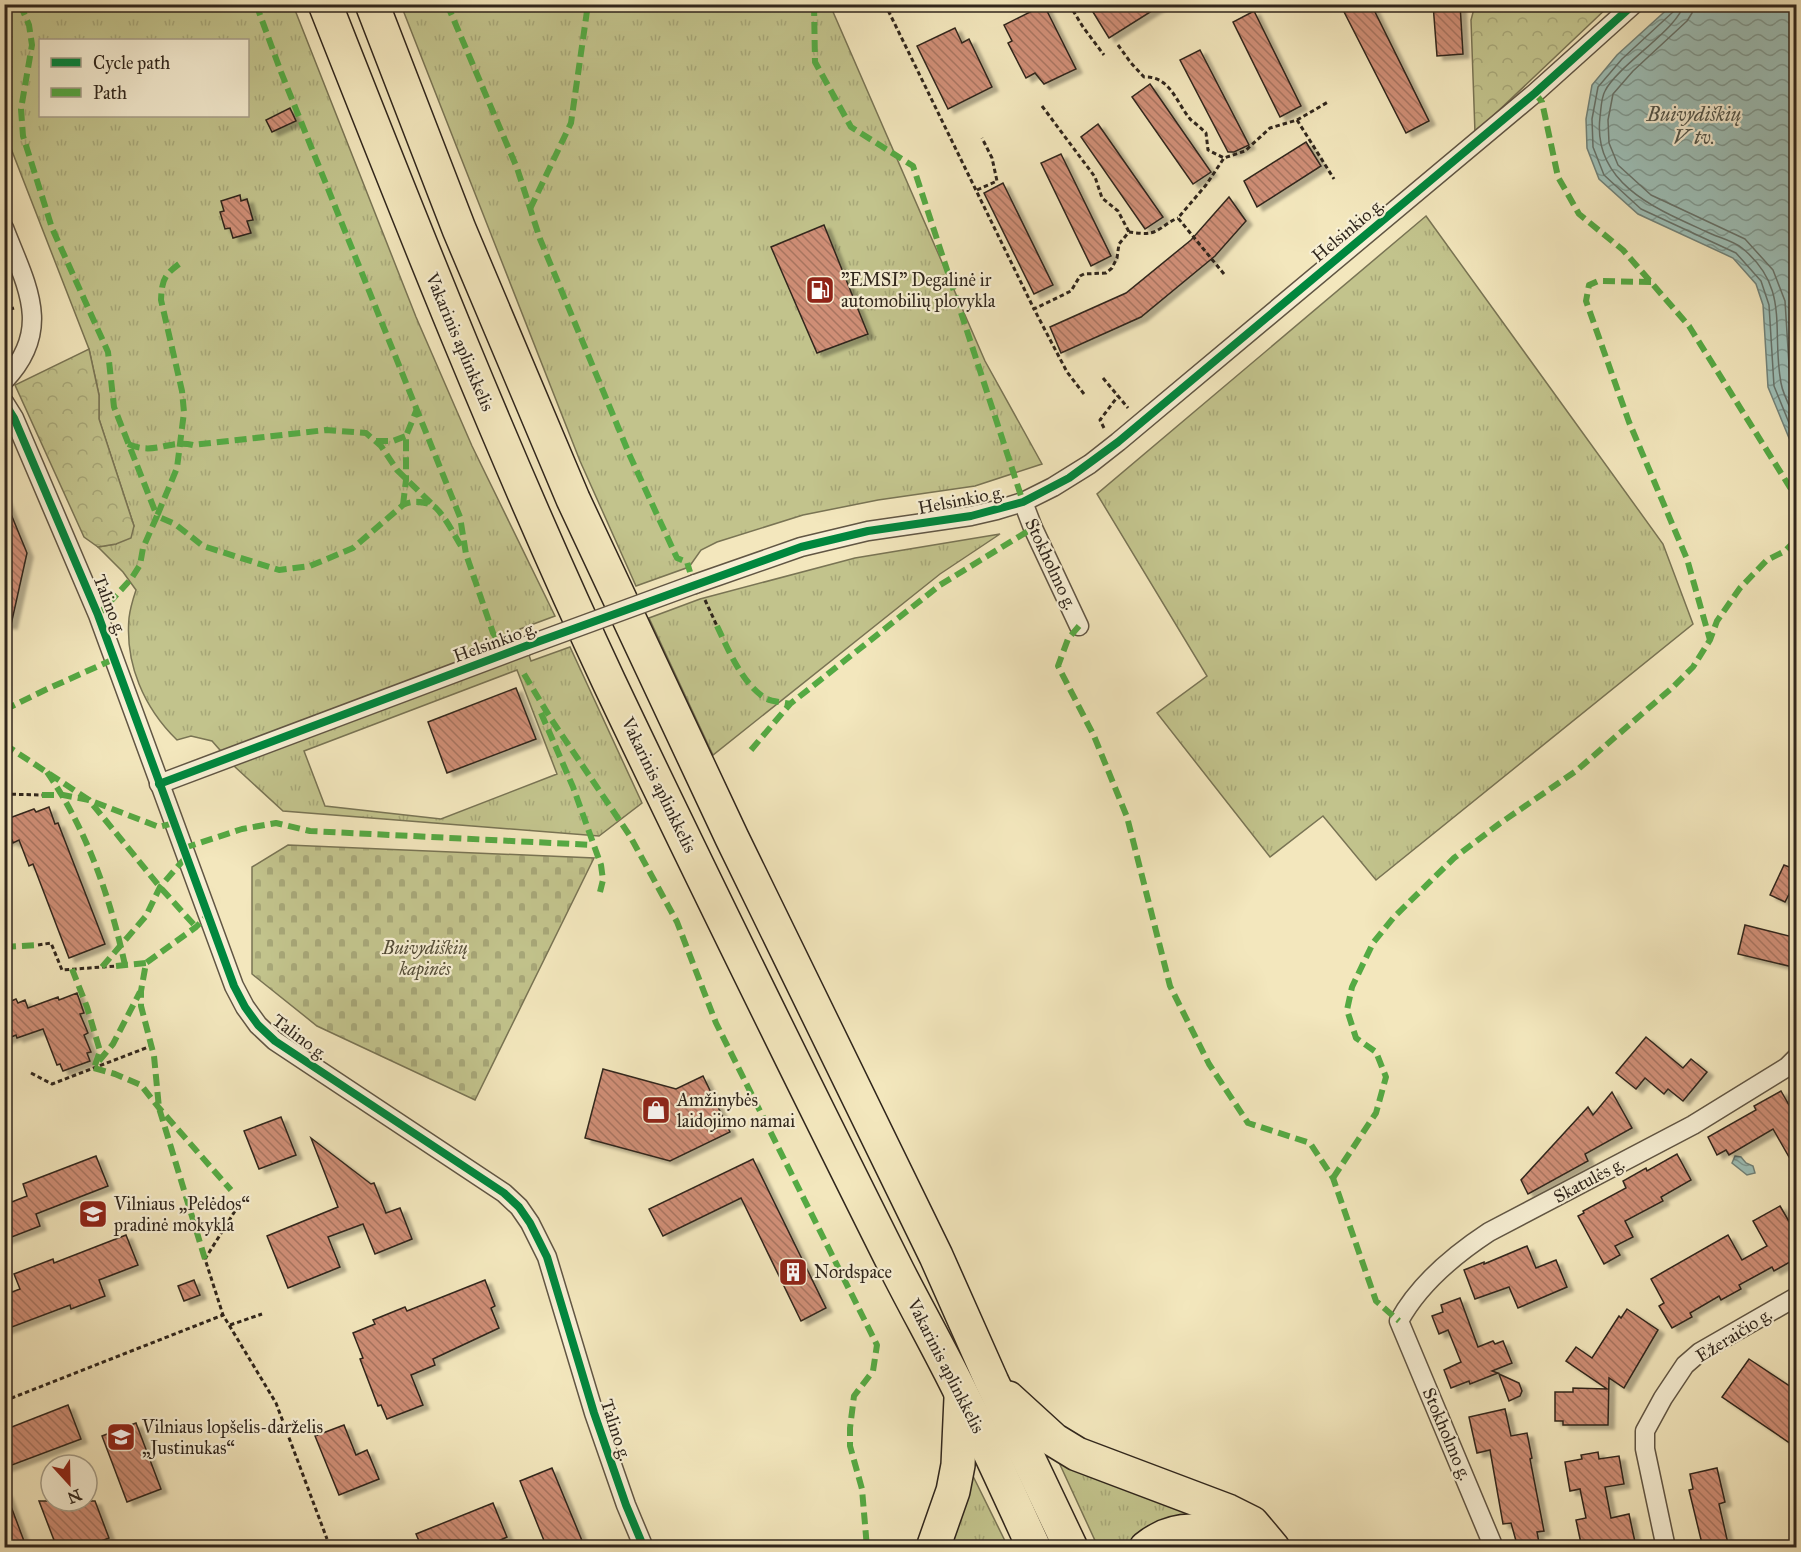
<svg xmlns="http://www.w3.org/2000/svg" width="1801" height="1552" font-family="'IM FELL Great Primer',serif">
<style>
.grass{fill:url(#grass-tufts);stroke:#797454;stroke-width:1.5;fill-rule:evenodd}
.forest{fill:url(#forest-crowns);stroke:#797454;stroke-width:1.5}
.cemetery{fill:url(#cemetery-stones);stroke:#797454;stroke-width:1.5}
.water{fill:url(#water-waves);stroke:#718279;stroke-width:1.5}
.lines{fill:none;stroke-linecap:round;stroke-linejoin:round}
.shore{stroke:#66726a;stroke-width:1.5}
.building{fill:url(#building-back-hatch);stroke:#30261c;stroke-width:1.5;filter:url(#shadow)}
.street-casing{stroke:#615644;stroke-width:21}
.highway-casing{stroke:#30261c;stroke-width:36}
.path{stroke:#30261c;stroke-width:3;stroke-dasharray:4.5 3;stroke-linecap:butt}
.street{stroke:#f7efd4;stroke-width:18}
.highway{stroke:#f3e7bd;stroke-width:33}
.street-bridge-casing{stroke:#615644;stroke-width:21;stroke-linecap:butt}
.street-bridge{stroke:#f7efd4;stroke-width:18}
.quiet{stroke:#54aa43;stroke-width:6;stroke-dasharray:12 6;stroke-linecap:butt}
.cycleway-casing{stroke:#f7efd4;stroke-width:11}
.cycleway{stroke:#00873e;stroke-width:8}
.labels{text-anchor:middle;stroke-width:4.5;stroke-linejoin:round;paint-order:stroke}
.street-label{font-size:18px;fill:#30261c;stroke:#f7efd4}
.poi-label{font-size:18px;fill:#30261c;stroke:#f7efd4;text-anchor:start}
.park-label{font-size:18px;font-style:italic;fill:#544d38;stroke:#f7efd4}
.water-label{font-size:20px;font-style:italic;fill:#51544a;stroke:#f7efd4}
</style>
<defs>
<pattern id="grass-tufts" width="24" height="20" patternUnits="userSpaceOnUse" patternTransform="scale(1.5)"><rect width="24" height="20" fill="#c2c38c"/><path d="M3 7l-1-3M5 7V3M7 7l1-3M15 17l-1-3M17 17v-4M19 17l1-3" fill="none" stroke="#a7a778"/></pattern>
<pattern id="forest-crowns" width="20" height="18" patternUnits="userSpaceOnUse" patternTransform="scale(1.5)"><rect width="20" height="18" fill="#c2c38c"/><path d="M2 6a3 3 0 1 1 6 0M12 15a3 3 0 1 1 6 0" fill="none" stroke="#a7a778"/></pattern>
<pattern id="cemetery-stones" width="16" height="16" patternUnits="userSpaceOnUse" patternTransform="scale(1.5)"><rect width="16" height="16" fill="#c2c38c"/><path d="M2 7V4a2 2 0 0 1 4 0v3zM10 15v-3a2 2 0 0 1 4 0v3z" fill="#a7a778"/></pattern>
<pattern id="water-waves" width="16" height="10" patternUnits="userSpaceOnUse" patternTransform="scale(1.5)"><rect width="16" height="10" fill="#9dbfb7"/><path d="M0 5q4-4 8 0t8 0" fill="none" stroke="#809b94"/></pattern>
<pattern id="building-back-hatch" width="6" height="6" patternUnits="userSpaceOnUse" patternTransform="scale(1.5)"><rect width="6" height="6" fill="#cf8e76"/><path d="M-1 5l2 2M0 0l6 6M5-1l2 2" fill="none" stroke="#a87460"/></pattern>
<filter id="shadow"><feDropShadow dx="6" dy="4" stdDeviation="1.5" flood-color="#0004"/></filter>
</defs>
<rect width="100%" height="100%" fill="#f3e7bd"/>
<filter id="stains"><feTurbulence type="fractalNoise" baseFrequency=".00333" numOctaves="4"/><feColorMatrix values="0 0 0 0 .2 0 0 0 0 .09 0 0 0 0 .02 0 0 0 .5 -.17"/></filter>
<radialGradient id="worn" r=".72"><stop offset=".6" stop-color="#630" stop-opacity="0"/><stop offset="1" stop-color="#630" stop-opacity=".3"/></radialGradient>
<g class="grass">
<path d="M5,5H293L416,317L472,446L555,616L520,629L531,661L570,647L642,803L599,836L283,811L234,766L212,741L191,736L177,740C144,708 125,664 129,618C130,609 133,599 136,590L123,572L98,547L116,544L134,526L99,419V395L89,349L5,133ZM40,40H248V116H40ZM517,670L557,774L441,819L325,806L304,751Z"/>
<polygon points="401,5 830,5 985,361 1042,464 975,486 878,500 803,515 717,542 701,550 689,567 636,586 580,461"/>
<polygon points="1426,216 1663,544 1693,624 1376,880 1323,816 1270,857 1157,713 1207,676 1097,494"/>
<polygon points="1000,534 940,574 713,755 649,618 700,599 855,558"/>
<polygon points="1056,1456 1208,1519 1142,1531 1125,1547 1098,1547"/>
<polygon points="971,1472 1008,1547 948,1548"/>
</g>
<g class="forest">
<polygon points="1475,5 1610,5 1475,133 1471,20"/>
<polygon points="89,349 99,395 99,419 134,526 131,538 116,544 98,547 84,537 15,385"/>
</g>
<polygon class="cemetery" points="288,845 594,858 475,1100 317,1026 252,974 252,867"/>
<g class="water">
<polygon points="1672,5 1796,5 1796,455 1768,387 1763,305 1756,284 1733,258 1638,214 1599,179 1587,148 1586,119 1592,85 1617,55"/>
<polygon points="1735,1156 1741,1157 1746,1163 1753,1166 1755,1173 1747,1175 1732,1163"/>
</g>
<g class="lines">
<g class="shore">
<polyline points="1676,4 1674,11 1622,59 1598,87 1592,119 1593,147 1604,175 1641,209 1736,253 1761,281 1769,305 1774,386 1796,440"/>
<path d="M1683,4C1682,26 1617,66 1605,91C1601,98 1601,110 1600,117C1592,183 1656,209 1705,231C1716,237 1732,240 1742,248C1791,288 1771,330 1781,383C1783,395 1791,409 1796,420"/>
<polyline points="1692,4 1692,13 1687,21 1633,71 1613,94 1608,120 1609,143 1618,165 1651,195 1745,239 1773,270 1785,301 1790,381 1796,397"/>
</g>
</g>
<g class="building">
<polygon points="1088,4 1163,4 1109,38"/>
<polygon points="1340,4 1371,4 1429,121 1406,133"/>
<polygon points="1433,4 1460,4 1463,54 1437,56"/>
<polygon points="1044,5 1076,69 1044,84 1035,73 1026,78 1008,43 1012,41 1004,25"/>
<polygon points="1254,11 1301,106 1280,117 1233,22"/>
<polygon points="955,28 962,43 969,39 992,87 948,109 917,46"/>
<polygon points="1200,50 1249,145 1234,152 1228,152 1180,60"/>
<polygon points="1150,84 1211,172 1193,184 1132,97"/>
<polygon points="290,108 296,121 272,132 266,120"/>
<polygon points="1098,124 1163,217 1145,229 1081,137"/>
<polygon points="1306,142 1321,166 1257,207 1244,181"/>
<polygon points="1061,154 1111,256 1091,266 1041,163"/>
<polygon points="1003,183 1053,285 1034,294 984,193"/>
<polygon points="240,195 241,201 247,199 253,220 247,221 251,233 233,238 230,228 225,229 220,212 224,211 221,201"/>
<polygon points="1229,197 1246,221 1215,256 1141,317 1061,353 1050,327 1126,293 1191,240"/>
<polygon points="824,225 868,334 817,353 771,247"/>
<polygon points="4,497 27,553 11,625 4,624"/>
<polygon points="516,688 536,739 447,773 428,722"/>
<polygon points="49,807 55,824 58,823 105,944 69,958 33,864 29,866 19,840 13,843 12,840 4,842 4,820 34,809 36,812"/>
<polygon points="1784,865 1797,870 1797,879 1785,902 1770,895"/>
<polygon points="1745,925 1797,938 1797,968 1738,954"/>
<polygon points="77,993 84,1013 80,1014 88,1033 84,1035 91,1052 87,1053 90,1061 63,1071 60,1064 57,1065 43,1029 17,1038 16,1035 4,1040 4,1004 16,999 18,1003 25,1000 28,1008 58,997 59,1000"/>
<polygon points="1646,1037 1683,1068 1691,1059 1707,1072 1683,1101 1668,1089 1664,1094 1645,1078 1636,1089 1616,1073"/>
<polygon points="603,1069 676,1089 703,1076 730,1132 670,1161 585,1138"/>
<polygon points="1781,1091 1797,1119 1797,1171 1773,1129 1729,1155 1726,1150 1717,1155 1708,1137 1756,1110 1754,1106"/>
<polygon points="1612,1092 1632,1128 1585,1154 1588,1161 1528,1194 1521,1180 1588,1107 1593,1115"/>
<polygon points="281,1117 296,1155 259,1169 244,1131"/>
<polygon points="311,1138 371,1184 374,1183 386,1213 400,1208 412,1239 375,1254 363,1224 328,1237 340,1267 288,1288 267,1236 338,1207"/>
<polygon points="1677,1154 1691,1180 1661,1197 1663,1201 1625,1221 1633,1237 1615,1246 1620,1255 1604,1264 1578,1216 1584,1213 1583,1211 1626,1188 1623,1181 1646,1168 1647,1171"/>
<polygon points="96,1156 108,1186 36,1214 40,1226 4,1240 4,1205 27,1196 23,1184"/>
<polygon points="753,1159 826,1308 801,1321 741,1198 663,1236 649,1209"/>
<polygon points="1780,1206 1797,1235 1797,1258 1774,1271 1772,1267 1739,1285 1741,1289 1721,1300 1719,1296 1690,1313 1692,1317 1672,1328 1659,1306 1664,1303 1651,1279 1728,1235 1742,1260 1767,1246 1753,1221"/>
<polygon points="126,1235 138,1265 99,1280 105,1296 71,1309 70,1305 4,1330 4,1295 20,1289 14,1274 53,1259 54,1263"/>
<polygon points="1527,1246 1536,1268 1556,1260 1567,1287 1518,1308 1509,1287 1475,1299 1464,1270 1484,1262 1484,1264"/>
<polygon points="194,1280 200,1295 184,1301 178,1286"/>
<polygon points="485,1280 495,1306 491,1308 499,1328 433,1359 435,1365 411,1375 423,1405 387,1419 381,1405 378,1406 360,1359 363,1358 353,1333 375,1324 373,1320 405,1307 407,1311"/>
<polygon points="1460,1298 1478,1347 1493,1341 1495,1344 1503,1341 1512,1363 1492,1371 1498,1373 1470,1384 1469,1381 1451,1388 1444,1370 1461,1362 1448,1330 1439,1334 1432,1316 1443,1312 1441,1305"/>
<polygon points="1627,1309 1658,1330 1624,1388 1609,1378 1608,1425 1563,1425 1563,1421 1555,1421 1555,1392 1573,1392 1573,1388 1607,1389 1566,1361 1576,1347 1592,1358 1619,1316 1621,1318"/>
<polygon points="1749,1359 1797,1391 1797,1448 1722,1397"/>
<polygon points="1499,1374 1519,1383 1522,1391 1520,1396 1509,1401"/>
<polygon points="68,1405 81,1439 4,1468 4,1430"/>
<polygon points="1505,1409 1511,1436 1527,1433 1532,1458 1530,1459 1544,1531 1537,1532 1540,1548 1518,1548 1511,1523 1503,1524 1490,1450 1477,1453 1469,1417"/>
<polygon points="136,1423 161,1489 127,1502 102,1436"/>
<polygon points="344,1425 356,1455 367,1450 379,1479 339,1495 315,1436"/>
<polygon points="1598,1452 1599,1459 1619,1456 1624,1484 1605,1487 1611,1518 1629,1514 1635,1542 1605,1548 1582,1548 1576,1520 1586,1518 1580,1489 1570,1491 1565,1462 1582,1459 1581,1455"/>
<polygon points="552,1468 583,1543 572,1548 547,1548 520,1481"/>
<polygon points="1717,1468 1725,1502 1719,1504 1729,1548 1703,1548 1689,1490 1693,1489 1690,1474"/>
<polygon points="6,1493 24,1541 4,1548 4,1494"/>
<polygon points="39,1501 95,1501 109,1538 83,1548 57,1548"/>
<polygon points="493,1503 507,1537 483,1548 422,1548 416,1534"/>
</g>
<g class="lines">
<g class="street-casing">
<g id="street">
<path d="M4,228C26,285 54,329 4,381"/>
<polyline points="4,402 14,418 98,615 234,986 245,1007 258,1025 275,1041 504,1193 519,1207 530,1223 547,1257 594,1413 626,1505 644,1548"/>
<polyline points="1023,502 1033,528 1079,626"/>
<polyline points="695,584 801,547 868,531 971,516 997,510 1023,502 1053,487 1090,464 1118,442 1535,93 1634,4"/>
<polyline points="159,784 526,646"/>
<path d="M1494,1548L1399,1321C1419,1284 1454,1255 1489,1232L1693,1125L1787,1067L1796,1058"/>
<polyline points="1666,1548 1645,1449 1645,1431 1663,1398 1685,1365 1700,1352 1796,1297"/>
</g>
</g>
<g class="highway-casing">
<g id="highway">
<path d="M325,4C415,232 505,460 609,682C703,880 800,1076 898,1272C919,1313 941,1352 961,1393C987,1444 1010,1496 1034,1548"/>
<polyline points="372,4 459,229 573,499 732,838 936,1256 992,1382 1071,1548"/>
<polyline points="1008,1398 1054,1440 1077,1454 1228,1511 1252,1523 1273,1548"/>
<polyline points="933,1548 953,1491 958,1465 961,1398"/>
<path d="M1146,1548C1174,1525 1211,1526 1239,1548"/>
</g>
</g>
<g class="path">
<polyline points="885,4 1034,309"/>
<polyline points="1069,4 1083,27 1104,55"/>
<path d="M1118,45L1131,63L1144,77C1171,76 1176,103 1191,120C1196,124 1201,128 1206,133L1208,150L1224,158"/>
<polyline points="1042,106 1095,177 1102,198 1118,211 1129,232"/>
<polyline points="1297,120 1334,179"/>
<polyline points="977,190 997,181 992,158 982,138"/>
<polyline points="1224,274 1178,218 1206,185 1224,158 1245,151 1270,128 1297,120 1328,102"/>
<polyline points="4,311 14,308"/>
<polyline points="1103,378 1128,408"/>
<path d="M1084,394L1067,372L1034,309L1071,291L1080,276L1084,274L1106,273L1112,268L1117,258L1119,244L1129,232C1136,233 1144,234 1150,233C1159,232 1167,222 1178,218"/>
<polyline points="1104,428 1100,420 1118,396"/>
<polyline points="705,600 717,626"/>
<polyline points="4,794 42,795"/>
<polyline points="7,841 10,847 8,879"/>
<polyline points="38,945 51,943 62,970 116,966"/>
<polyline points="31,1073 52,1084 151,1046"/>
<polyline points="235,1211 205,1259 223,1315 276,1403 327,1539"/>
<polyline points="230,1325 262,1314"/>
<polyline points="4,1401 223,1315"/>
</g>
<use href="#street" class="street"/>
<use href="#highway" class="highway"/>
<g class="street-bridge-casing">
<polyline id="street-bridge" points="526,646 695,584"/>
</g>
<use href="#street-bridge" class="street-bridge"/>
<g class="quiet">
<polyline points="20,4 29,25 32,45 21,109 23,136 52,228 108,352 114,407 157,516 143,548 140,565 131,579 98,615"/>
<polyline points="256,4 281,72 460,517 466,554 493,633 499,642"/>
<polyline points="447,4 517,168 540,239 630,456 677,558 687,562 690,572"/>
<polyline points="814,4 815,62 851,127 913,166 1023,502"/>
<polyline points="1535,93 1542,102 1558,177 1579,214 1623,250 1689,326 1796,497"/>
<polyline points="530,209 571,123 588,4"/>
<path d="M179,264C163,276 162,281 161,300L182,391L184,412L177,468L157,516L175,524L203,546L279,570L310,566L353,548L403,505C411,500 428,501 436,508C447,519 455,537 463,549"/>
<polyline points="1651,282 1598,281 1589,285 1586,301 1629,422 1687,559 1710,640"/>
<polyline points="376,441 393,441 406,436"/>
<path d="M128,444C155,456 169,439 193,445L326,430L366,433L381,446L397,470L433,505"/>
<polyline points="403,505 406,480 406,436 417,409"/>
<path d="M717,626C728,649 743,686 767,699C773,702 783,702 790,704"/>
<polyline points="1079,626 1068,639 1058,666 1094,736 1127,817 1170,986 1209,1064 1248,1123 1310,1143 1333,1178 1376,1301 1399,1321"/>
<polyline points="524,674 551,719 630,836 677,922 716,1023 877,1345 873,1371 854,1396 850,1428 850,1446 862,1489 867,1548"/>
<polyline points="4,710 45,690 114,659"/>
<polyline points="541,713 573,787 601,865 603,880 600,892"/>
<polyline points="4,744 89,800 159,827 174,823"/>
<polyline points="751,750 790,704 940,585 1033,528"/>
<path d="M47,772C87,830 110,897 125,965"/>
<polyline points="42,795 63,795 89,800 160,887 196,927"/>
<polyline points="184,848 242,829 276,823 310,831 593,845"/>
<polyline points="4,947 38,945"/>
<polyline points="116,966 146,963"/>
<polyline points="102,967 146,916 160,887 187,856"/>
<polyline points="72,969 87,1007 100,1051 94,1068"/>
<polyline points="99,1061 113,1044 140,992"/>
<polyline points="94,1068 115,1074 141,1085 159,1108 231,1190"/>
<polyline points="1333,1178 1376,1113 1386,1077 1376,1052 1356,1038 1347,1010 1352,987 1373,943 1394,917 1454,858 1499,824 1576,771 1673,687 1693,667 1710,640 1717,621 1740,588 1767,560 1785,551 1796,540"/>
<polyline points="205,1259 159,1108 154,1056 141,1006 141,991 146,963 196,927 208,915"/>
</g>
<g class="cycleway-casing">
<g id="cycleway">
<polyline points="4,402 14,418 98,615 234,986 245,1007 258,1025 275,1041 504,1193 519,1207 530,1223 547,1257 594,1413 626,1505 644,1548"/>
<polyline points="159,784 526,646 801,547 868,531 971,516 1023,502 1069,478 1118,442 1535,93 1634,4"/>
</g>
</g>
<use href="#cycleway" class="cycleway"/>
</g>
<defs>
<g id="fuel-square" transform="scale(1.5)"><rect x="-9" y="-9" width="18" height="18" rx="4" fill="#8f2418" stroke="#f7efd4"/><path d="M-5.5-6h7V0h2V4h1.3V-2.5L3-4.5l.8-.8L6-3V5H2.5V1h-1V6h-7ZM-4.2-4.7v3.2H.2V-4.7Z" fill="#fff"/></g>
<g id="shop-square" transform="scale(1.5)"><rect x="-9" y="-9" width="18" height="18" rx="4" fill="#8f2418" stroke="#f7efd4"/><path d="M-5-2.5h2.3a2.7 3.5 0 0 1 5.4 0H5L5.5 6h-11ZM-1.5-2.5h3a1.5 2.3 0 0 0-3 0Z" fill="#fff"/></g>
<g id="school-square" transform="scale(1.5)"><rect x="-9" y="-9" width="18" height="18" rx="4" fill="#8f2418" stroke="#f7efd4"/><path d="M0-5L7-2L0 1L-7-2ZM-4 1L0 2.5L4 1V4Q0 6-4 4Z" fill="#fff"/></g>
<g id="building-square" transform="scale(1.5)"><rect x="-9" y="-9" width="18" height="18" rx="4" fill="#8f2418" stroke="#f7efd4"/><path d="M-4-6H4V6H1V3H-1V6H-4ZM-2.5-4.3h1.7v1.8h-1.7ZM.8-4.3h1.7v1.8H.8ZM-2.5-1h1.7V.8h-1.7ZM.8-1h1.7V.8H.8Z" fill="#fff"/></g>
</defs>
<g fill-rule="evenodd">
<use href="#fuel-square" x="820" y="290"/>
<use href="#shop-square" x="656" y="1110"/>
<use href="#school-square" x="93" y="1214"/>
<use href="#building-square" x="793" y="1272"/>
<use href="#school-square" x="121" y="1437"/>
</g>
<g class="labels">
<g class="street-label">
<text transform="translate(1348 230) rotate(-40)" y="6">Helsinkio g.</text>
<text transform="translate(460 342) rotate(67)" y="6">Vakarinis aplinkkelis</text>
<text transform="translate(961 500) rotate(-11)" y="6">Helsinkio g.</text>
<text transform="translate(1051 564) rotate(65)" y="6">Stokholmo g.</text>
<text transform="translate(110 605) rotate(69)" y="6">Talino g.</text>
<text transform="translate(495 642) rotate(-20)" y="6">Helsinkio g.</text>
<text transform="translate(659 785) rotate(64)" y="6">Vakarinis aplinkkelis</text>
<text transform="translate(300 1037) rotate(37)" y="6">Talino g.</text>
<text transform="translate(1589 1180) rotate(-28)" y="6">Skatulės g.</text>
<text transform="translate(1734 1335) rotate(-32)" y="6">Ežeraičio g.</text>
<text transform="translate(946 1366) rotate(63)" y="6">Vakarinis aplinkkelis</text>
<text transform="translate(616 1430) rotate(72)" y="6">Talino g.</text>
<text transform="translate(1447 1434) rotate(67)" y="6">Stokholmo g.</text>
</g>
<g class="poi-label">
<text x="841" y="286">"EMSI" Degalinė ir<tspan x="841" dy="21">automobilių plovykla</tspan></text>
<text x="677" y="1106">Amžinybės<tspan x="677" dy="21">laidojimo namai</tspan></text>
<text x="114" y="1210">Vilniaus „Pelėdos“<tspan x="114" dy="21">pradinė mokykla</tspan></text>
<text x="814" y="1278">Nordspace</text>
<text x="142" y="1433">Vilniaus lopšelis-darželis<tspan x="142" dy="21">„Justinukas“</tspan></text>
</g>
<g class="park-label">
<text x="425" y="954">Buivydiškių<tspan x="425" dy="21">kapinės</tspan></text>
</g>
<g class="water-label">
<text x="1694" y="121">Buivydiškių<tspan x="1694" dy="23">V tv.</tspan></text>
</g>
</g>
<rect width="1801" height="1552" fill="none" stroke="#f3e7bd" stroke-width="24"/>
<rect x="6" y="6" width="1789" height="1540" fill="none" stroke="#30261c" stroke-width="3"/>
<rect x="12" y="12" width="1777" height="1528" fill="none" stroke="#30261c" stroke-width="1.5"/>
<rect x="39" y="39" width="210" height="78" fill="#f7efd4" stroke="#a79f8a" stroke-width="1.5"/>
<rect x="51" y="58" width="30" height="9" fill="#00873e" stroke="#a79f8a" stroke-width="1.5"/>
<text x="93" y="69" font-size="18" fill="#30261c">Cycle path</text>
<rect x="51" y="88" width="30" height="9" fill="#54aa43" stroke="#a79f8a" stroke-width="1.5"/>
<text x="93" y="99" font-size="18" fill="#30261c">Path</text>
<g transform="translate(69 1483) rotate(158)"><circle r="28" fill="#f7efd4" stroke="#a79f8a" stroke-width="1.5"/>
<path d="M0-4.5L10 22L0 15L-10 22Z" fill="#8f2418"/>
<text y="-9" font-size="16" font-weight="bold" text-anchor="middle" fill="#30261c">N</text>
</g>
<rect width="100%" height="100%" filter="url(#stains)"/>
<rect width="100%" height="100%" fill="url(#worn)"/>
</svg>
